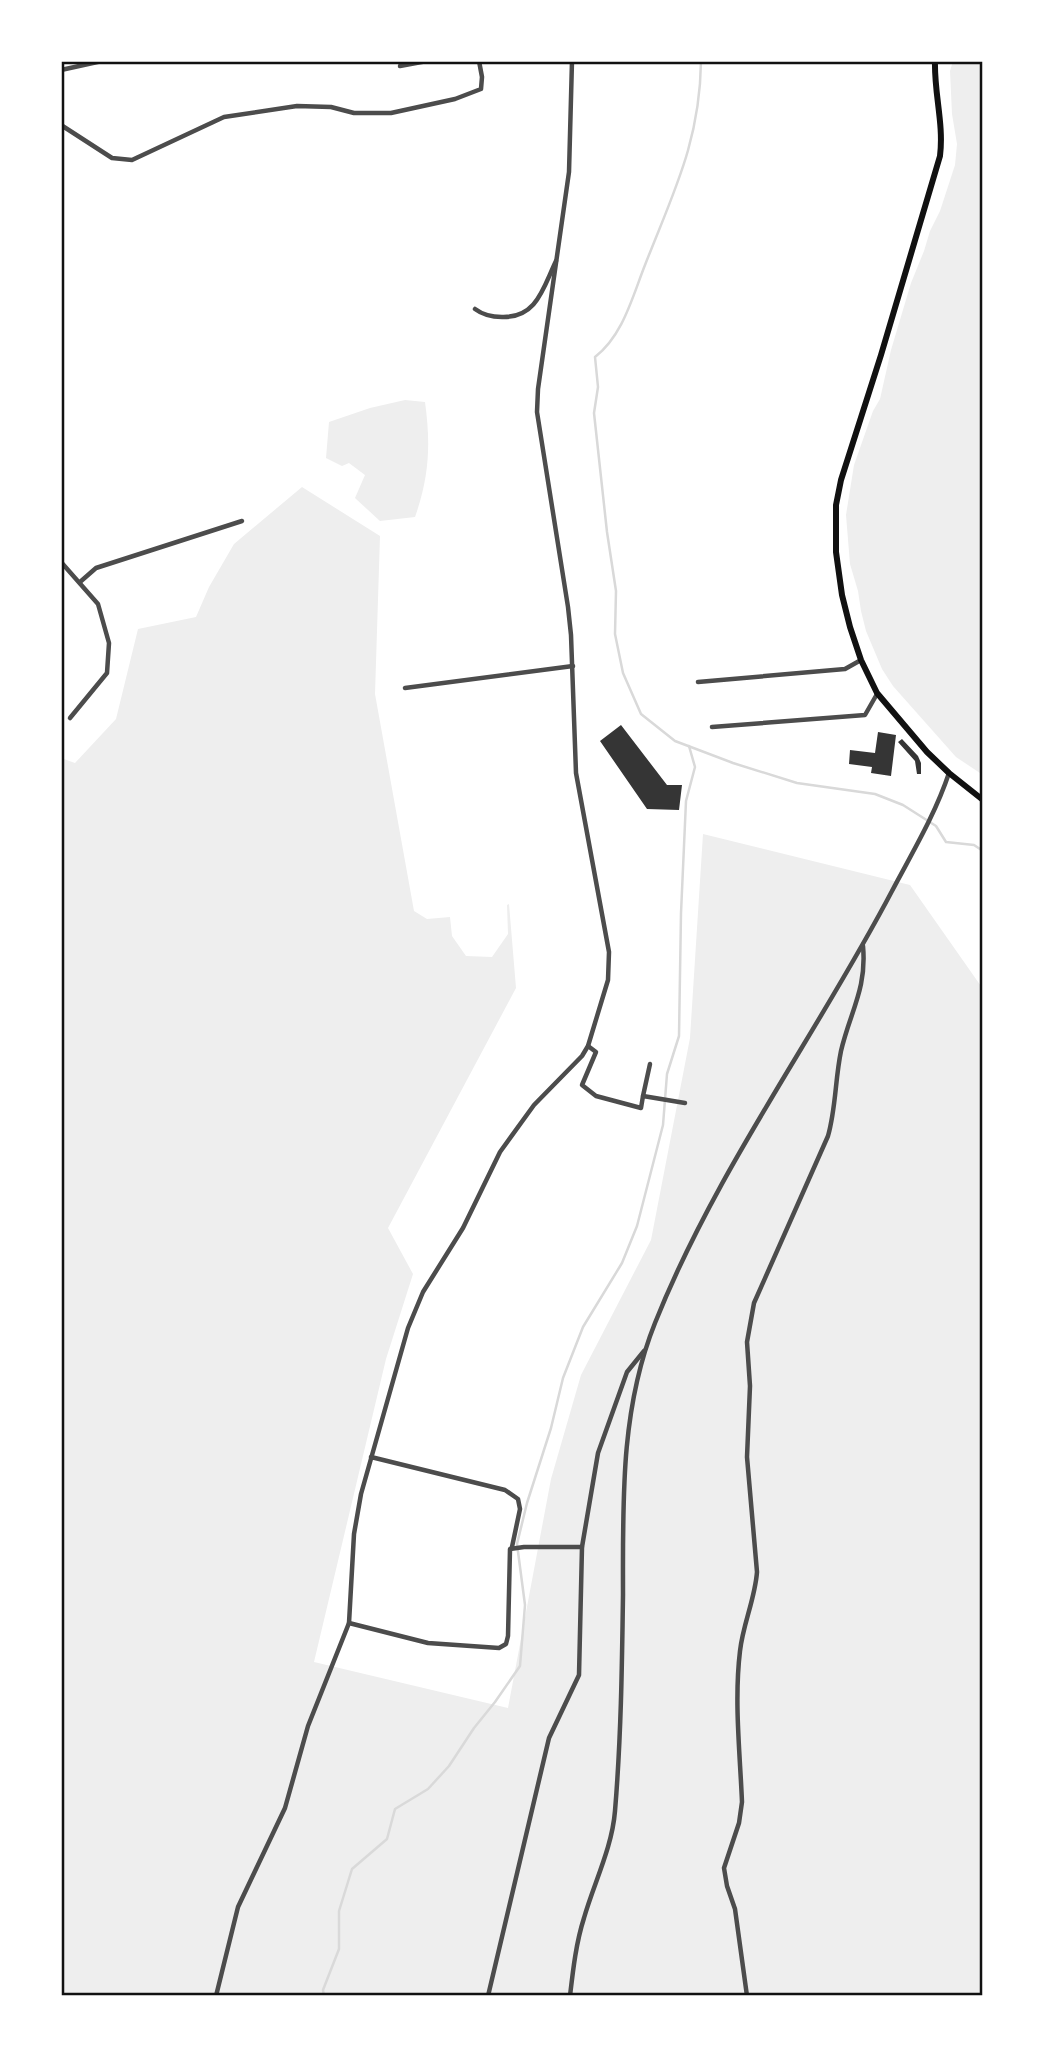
<svg xmlns="http://www.w3.org/2000/svg" width="1044" height="2057" font-family="Merriweather,serif">
<style>
.green{fill:#eee}
.lines{fill:none;stroke-linecap:round;stroke-linejoin:round}
.stream{stroke:#d9d9d9;stroke-width:2.5}
.building{fill:#353535}
.minor{stroke:#4c4c4c;stroke-width:4.5}
.secondary{stroke:#111;stroke-width:6}
.neatline{fill:none;stroke:#111;stroke-width:2.5}
</style>
<rect width="100%" height="100%" fill="#fff"/>
<g class="green">
<polygon points="953,61 983,61 983,775 956,757 893,686 882,669 866,631 861,611 858,591 850,564 846,515 854,465 873,411 880,399 891,350 911,283 924,251 930,231 940,211 955,165 957,144 952,114 950,71"/>
<path d="M405,400L425,402C431,445 429,477 415,517L380,521L355,498L365,475L349,463L342,466L326,458L329,422L370,408Z"/>
<polygon points="302,487 380,536 375,694 414,911 427,919 450,917 452,936 466,956 492,957 508,934 507,905 509,904 516,988 388,1228 413,1274 386,1359 314,1662 508,1708 551,1479 581,1375 651,1240 690,1038 703,834 910,885 983,989 983,1996 61,1996 61,758 75,763 116,719 138,629 196,617 209,587 234,544"/>
</g>
<g class="lines">
<g class="stream">
<path d="M701,61C700,142 673,193 645,265C632,298 623,335 595,357L598,387L594,413L607,532L616,591L615,634L623,673L641,714L675,741L733,763L797,783L875,794L903,805L936,826L946,842L974,845L983,851"/>
<polyline points="324,1996 323,1990 339,1949 339,1911 352,1869 387,1839 395,1809 428,1789 449,1766 474,1728 495,1702 520,1666 525,1605 517,1544 527,1503 551,1428 563,1378 583,1327 622,1263 637,1226 663,1125 667,1074 679,1036 681,913 686,801 695,767 689,746"/>
</g>
</g>
<g class="building">
<polygon points="621,725 667,785 682,785 679,810 647,809 600,741"/>
<polygon points="878,732 896,735 891,776 871,773 872,767 849,764 850,750 875,753"/>
<polygon points="902,739 918,756 921,763 921,774 917,774 915,761 898,742"/>
</g>
<g class="lines">
<g class="minor">
<polyline points="400,66 427,61"/>
<polyline points="61,70 102,61"/>
<polyline points="61,125 112,158 132,160 224,117 297,106 331,107 354,113 391,113 455,99 481,89 482,77 479,61"/>
<path d="M475,309C483,315 492,317 502,317C537,318 543,288 556,261"/>
<polyline points="61,562 98,604 109,643 107,673 70,718"/>
<polyline points="80,582 96,568 242,521"/>
<polyline points="698,682 845,669 861,660"/>
<polyline points="405,688 573,666"/>
<polyline points="712,727 865,715 877,694"/>
<polyline points="588,1046 596,1052 582,1085 596,1096 641,1108 643,1096 685,1103"/>
<polyline points="643,1096 650,1064"/>
<polyline points="371,1457 505,1490 518,1499 520,1509 512,1547"/>
<polyline points="349,1623 428,1643 499,1648 506,1644 508,1636 510,1549 524,1547 582,1547"/>
<polyline points="216,1996 238,1907 285,1808 308,1726 349,1623 354,1534 361,1494 408,1328 423,1292 463,1228 500,1152 534,1105 582,1056 588,1046 608,980 609,952 576,773 571,635 568,607 537,412 538,389 569,172 572,61"/>
<polyline points="488,1996 549,1738 579,1675 582,1547 598,1453 627,1372 644,1351"/>
<path d="M570,1996C573,1970 576,1943 584,1918C594,1883 612,1848 615,1811C621,1739 622,1667 623,1595C623,1503 620,1410 655,1323C716,1170 816,1036 892,891C912,853 935,815 949,773"/>
<path d="M747,1996L735,1909L727,1886L724,1868L739,1823L742,1802C740,1753 734,1701 740,1651C743,1624 755,1599 757,1572L747,1457L750,1386L747,1342L754,1303L828,1136C836,1108 835,1080 841,1051C850,1012 867,989 863,946"/>
</g>
<path class="secondary" d="M935,61C934,93 944,124 940,156L881,355L841,480L836,505V552L842,595L850,627L861,660L877,693L927,752L949,773L983,800"/>
</g>
<rect width="1044" height="2057" fill="none" stroke="#ffffff" stroke-width="126"/>
<rect x="63" y="63" width="918" height="1931" class="neatline"/>
</svg>
